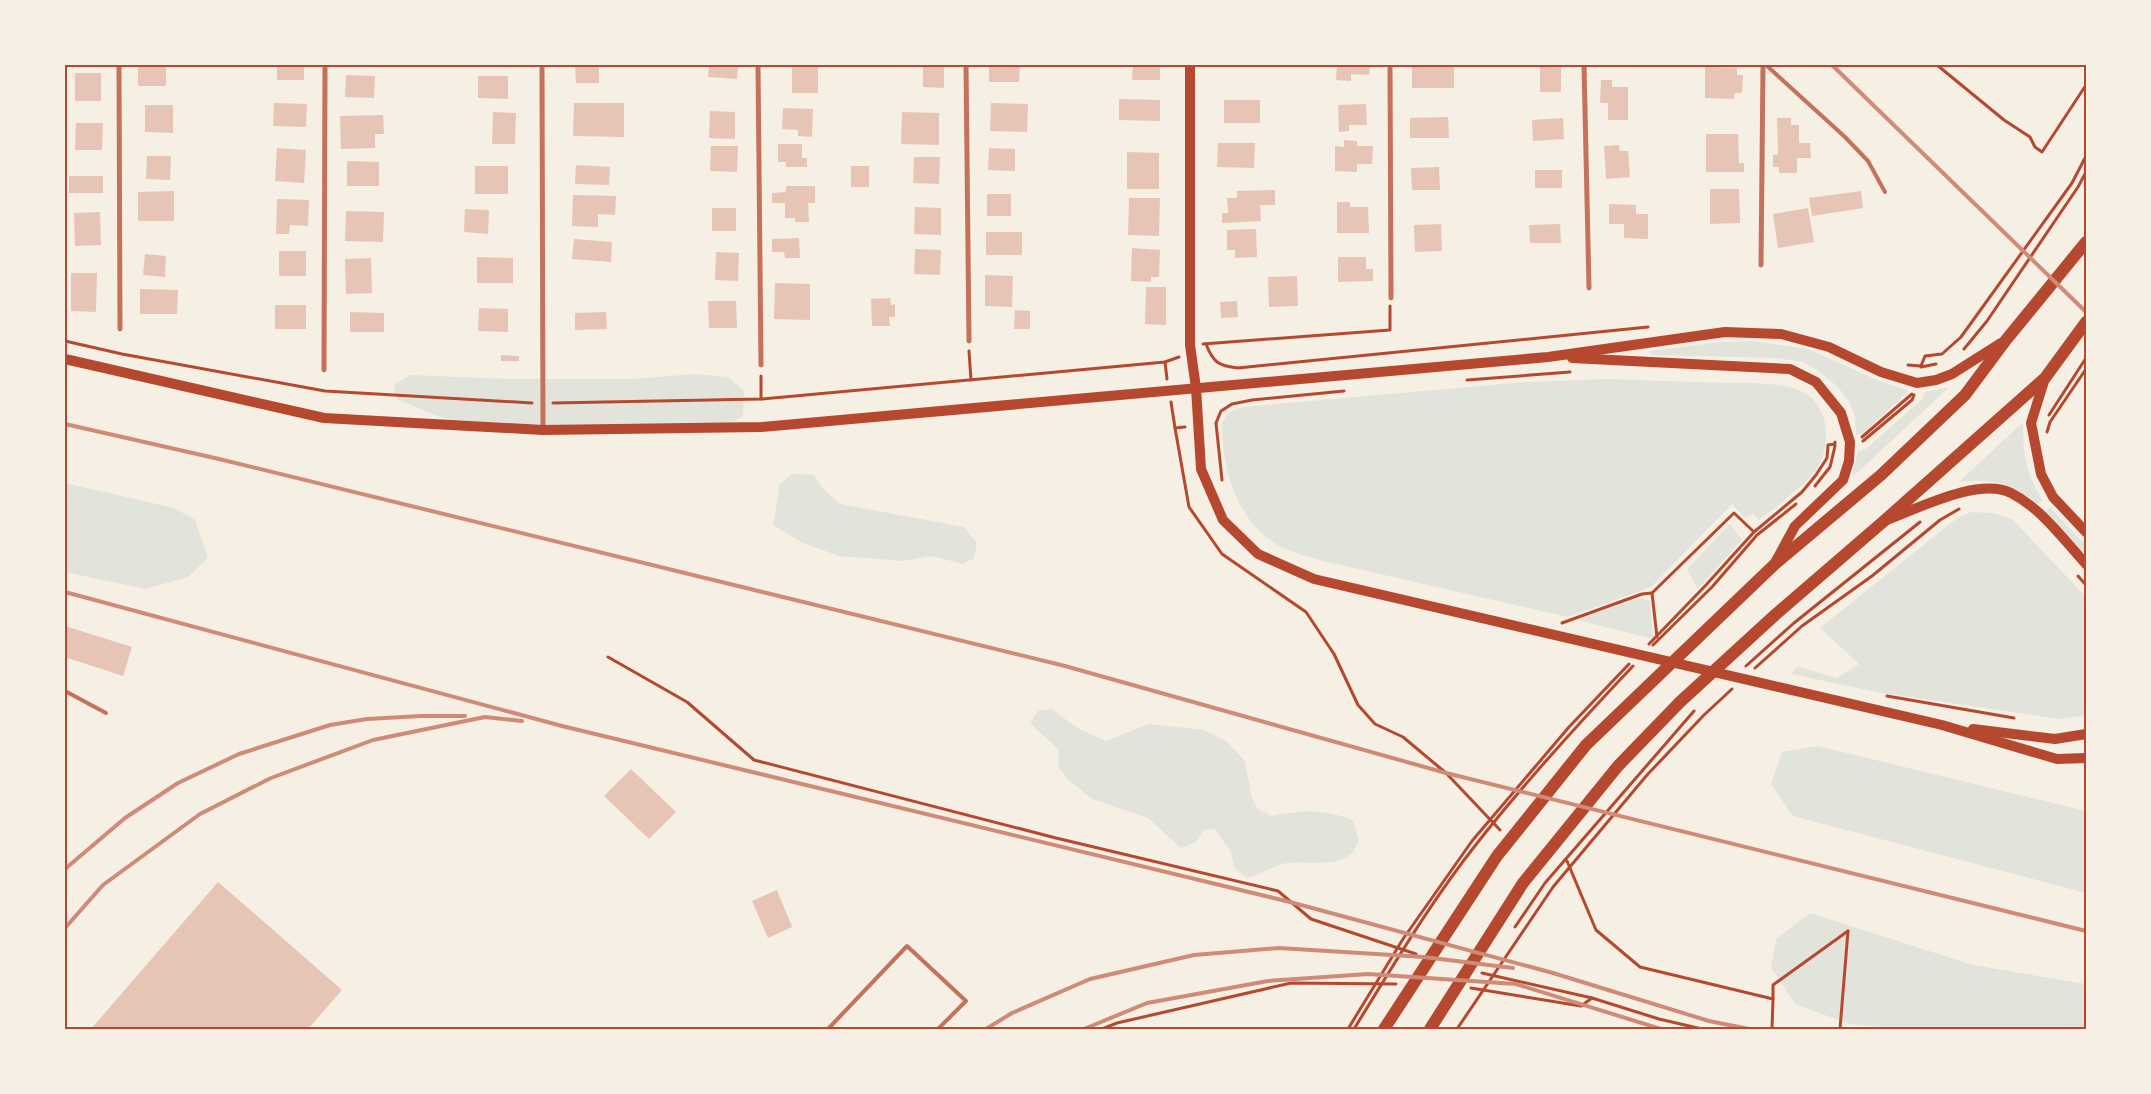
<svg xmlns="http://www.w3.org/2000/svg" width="2151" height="1094" font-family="Ubuntu,sans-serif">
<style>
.green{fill:#e2e4dc}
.building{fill:#e6c5b7}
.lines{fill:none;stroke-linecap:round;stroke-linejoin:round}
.path{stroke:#b5482f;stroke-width:3}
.service{stroke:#c5725c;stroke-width:4}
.minor{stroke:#c5725c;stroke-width:5}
.secondary{stroke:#b5482f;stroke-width:10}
.primary{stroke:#b5482f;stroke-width:12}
.rail{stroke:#cf8b77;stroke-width:4}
.neatline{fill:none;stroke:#b5482f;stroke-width:2}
</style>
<rect width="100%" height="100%" fill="#f6efe4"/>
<g class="green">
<polygon points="1752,341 1808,349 1875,379 1909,391 1863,433 1856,435 1855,416 1849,402 1838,387 1820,372 1803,362 1777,358 1651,355 1650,351 1720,342"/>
<polygon points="696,374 728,377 744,391 743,416 726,426 477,430 430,413 397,399 394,385 411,375 509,379 632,379"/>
<path d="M1609,379C1648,380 1687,382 1726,383C1747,383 1782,382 1801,391C1829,404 1832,443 1818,467C1809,483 1774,508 1759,520L1753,514L1745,518L1732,504L1651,587L1568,617L1319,560C1308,556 1294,553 1283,548C1237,524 1222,472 1222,423L1228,413L1241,407L1527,382Z"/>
<polygon points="1949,387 1858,472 1852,476 1858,451 1866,449 1923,398 1925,392"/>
<path d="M2023,422C2023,453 2025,473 2043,500L2038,504C2008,482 1996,479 1959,482Z"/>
<polygon points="792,474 814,475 822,488 840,504 964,527 977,543 974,558 963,564 932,556 903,561 839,556 801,542 773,525 780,484"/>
<polygon points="65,483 174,508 195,520 208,558 188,577 145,589 65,572"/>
<polygon points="2050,507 2086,546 2086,556 2045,512"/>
<polygon points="1971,512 1993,513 2012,519 2086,597 2086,715 2059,719 1876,692 1791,674 1797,666 1837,678 1859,664 1820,628 1956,519"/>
<polygon points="1730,524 1742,540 1698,589 1687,569"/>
<polygon points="1641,598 1650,601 1653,639 1577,620"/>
<path d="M1051,709L1081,730L1106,741L1149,724L1204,730L1226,741L1245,761L1252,798L1257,808L1271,816C1304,810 1321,809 1353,820L1359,841C1357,845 1354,851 1351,854C1333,869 1303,859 1282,864C1269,868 1261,875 1246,878L1234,867L1231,852L1215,829L1204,830L1196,842L1181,848L1148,818L1092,799L1066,778L1058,765L1059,750L1030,723L1038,711Z"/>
<polygon points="1818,746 2086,811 2086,893 1793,816 1771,784 1782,752"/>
<polygon points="1810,913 1973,965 2086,984 2086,1029 1907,1029 1849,1024 1795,1004 1771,967 1776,939"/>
</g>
<g class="building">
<rect x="138" y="65" width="28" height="21"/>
<rect x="277" y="65" width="27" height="15"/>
<polygon points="575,65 599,65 599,83 576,83"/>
<polygon points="709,65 738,65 737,79 708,77"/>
<rect x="792" y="65" width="26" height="28"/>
<polygon points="923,65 944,65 944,88 923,87"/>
<polygon points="989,65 1020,65 1019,82 989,82"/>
<polygon points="1133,65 1160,65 1160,80 1132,80"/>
<polygon points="1337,65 1370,65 1369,75 1351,74 1351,81 1336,80"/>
<rect x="1412" y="65" width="42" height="23"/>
<rect x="1540" y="65" width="21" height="27"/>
<polygon points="1705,67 1737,68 1737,75 1743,75 1742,93 1735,93 1734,99 1705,98"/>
<rect x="75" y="73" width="26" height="28"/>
<polygon points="346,75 375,76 374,98 345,97"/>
<polygon points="478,76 508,76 508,99 478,98"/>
<polygon points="1601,80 1612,80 1612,87 1628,87 1628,120 1608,120 1608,103 1600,103"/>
<polygon points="1119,99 1160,100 1160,121 1119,120"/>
<rect x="1224" y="100" width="36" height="23"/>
<polygon points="274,103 307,104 306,127 273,126"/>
<polygon points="574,103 624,103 624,137 573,136"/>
<polygon points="991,103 1028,104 1027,132 990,131"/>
<polygon points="1366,104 1367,125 1349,125 1349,131 1339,132 1338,105"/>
<polygon points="145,105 173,105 173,133 145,132"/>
<polygon points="783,108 813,109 812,137 798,136 798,130 782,129"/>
<polygon points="710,111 735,112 735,139 709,138"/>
<polygon points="493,112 516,113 515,144 492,144"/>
<polygon points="902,112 939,113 939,145 901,144"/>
<polygon points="383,115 384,134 375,134 375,148 341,149 340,116"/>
<polygon points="1448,117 1449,138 1410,138 1410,118"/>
<polygon points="1563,118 1564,139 1533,141 1532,120"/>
<polygon points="1777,118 1791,118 1791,125 1799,125 1799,143 1810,143 1811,158 1797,158 1797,173 1779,173 1779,167 1773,167 1773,155 1778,154"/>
<polygon points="76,123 103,123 102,150 75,150"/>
<polygon points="1706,134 1738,134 1739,163 1744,163 1744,172 1706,172"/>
<polygon points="1344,140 1357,141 1357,146 1373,146 1372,164 1357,164 1357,172 1335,171 1335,146 1344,147"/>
<polygon points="1218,143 1255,143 1254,168 1217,167"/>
<polygon points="778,144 802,144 802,158 807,158 807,167 786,167 786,162 778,162"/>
<polygon points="1619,145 1620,151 1628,151 1630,177 1606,179 1604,146"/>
<polygon points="711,146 738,146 737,172 710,171"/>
<polygon points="277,148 306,150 304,183 275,181"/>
<polygon points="989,148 1015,149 1015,171 988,170"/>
<polygon points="1127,152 1159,153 1159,189 1127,189"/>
<polygon points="147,156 171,156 170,180 146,179"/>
<polygon points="914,157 940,157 939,184 913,183"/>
<polygon points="347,161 379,162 379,186 347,186"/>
<polygon points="576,165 610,167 609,185 575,184"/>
<rect x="475" y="166" width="33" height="28"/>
<rect x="851" y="166" width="18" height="21"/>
<polygon points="1439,167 1440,190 1412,190 1411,168"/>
<rect x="1535" y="170" width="27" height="18"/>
<rect x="69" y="176" width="34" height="17"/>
<polygon points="786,186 815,186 815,203 808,203 809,222 795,222 795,218 785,218 785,203 772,203 772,193 786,192"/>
<polygon points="1710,189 1739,189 1740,223 1710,224"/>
<polygon points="1275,190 1275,205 1260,205 1261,221 1222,223 1222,213 1228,213 1227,198 1237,198 1237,191"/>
<polygon points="174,191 174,221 138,221 138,192"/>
<polygon points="1861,191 1863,208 1812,216 1809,198"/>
<rect x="987" y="194" width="24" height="22"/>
<polygon points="573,195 616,196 615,215 598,214 598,227 572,226"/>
<polygon points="1129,198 1160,198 1159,236 1128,235"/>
<polygon points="277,199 309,200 308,226 290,225 289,234 276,234"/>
<polygon points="1337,202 1350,202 1350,207 1368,207 1369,233 1337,233"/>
<polygon points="1609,204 1636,205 1636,214 1648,214 1648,239 1624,238 1624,224 1609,224"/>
<polygon points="915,207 941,208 941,235 914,234"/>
<rect x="712" y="208" width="24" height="23"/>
<polygon points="1808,208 1814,242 1778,248 1773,214"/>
<polygon points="465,209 489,210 488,234 464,232"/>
<polygon points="346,211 384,212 383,242 345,241"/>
<polygon points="100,212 101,245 75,246 74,213"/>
<polygon points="1441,224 1442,251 1415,252 1414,225"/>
<polygon points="1560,224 1561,243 1530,243 1529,225"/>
<polygon points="1256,229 1257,257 1235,258 1235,250 1227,250 1227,230"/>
<rect x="986" y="232" width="36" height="23"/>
<polygon points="799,238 800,258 785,258 784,252 772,252 772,239"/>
<polygon points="574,239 612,242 611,262 572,259"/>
<polygon points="1132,248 1160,250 1159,277 1151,277 1151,282 1131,281"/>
<polygon points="915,249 941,250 940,275 914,274"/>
<rect x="279" y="251" width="27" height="25"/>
<polygon points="716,252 739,253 738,281 715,280"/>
<polygon points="145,254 166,256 165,277 143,275"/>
<polygon points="477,257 513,258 513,283 477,283"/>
<polygon points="1338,257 1366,257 1366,269 1373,269 1373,281 1338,282"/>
<polygon points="371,258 372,293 346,294 345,259"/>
<polygon points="71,273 97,273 96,312 71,311"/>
<polygon points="985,275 1013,276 1012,307 985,306"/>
<polygon points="1297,276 1298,306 1269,307 1268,277"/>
<polygon points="775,283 810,284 810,320 774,319"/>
<polygon points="1146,287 1166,287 1166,325 1145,324"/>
<polygon points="140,289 178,290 177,314 140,314"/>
<polygon points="890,298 891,305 895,304 895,317 889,317 890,326 872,326 871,299"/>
<polygon points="708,301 736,301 737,328 709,328"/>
<polygon points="1237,301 1238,317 1221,318 1220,302"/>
<rect x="275" y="305" width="31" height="24"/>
<polygon points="479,308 508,309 508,332 478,331"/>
<polygon points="1015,310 1030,311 1030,329 1014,329"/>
<polygon points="350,312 384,313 384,332 350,332"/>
<polygon points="606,312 607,329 575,330 575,313"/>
<polygon points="501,355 519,356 519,361 501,361"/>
<polygon points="65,626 132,647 123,676 65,657"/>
<polygon points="631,769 676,812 649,839 604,796"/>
<polygon points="218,882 342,990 308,1029 91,1029"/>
<polygon points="777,890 792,927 768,938 752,901"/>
</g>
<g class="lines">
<g class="path">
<polyline points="1937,65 2004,120 2030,137 2035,147 2042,152 2086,85"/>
<polyline points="65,341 122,354 325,391 532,403"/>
<polyline points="1203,344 1390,330 1390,306"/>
<path d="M1206,344C1213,362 1218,366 1238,368L1648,327"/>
<polyline points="1964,349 1987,321 2078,187 2086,172"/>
<polyline points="969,351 971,380"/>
<polyline points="1165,362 1167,379"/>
<polyline points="1908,365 1921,366 1925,356 1942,354 1961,337 2072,183 2086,156"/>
<polyline points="1921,367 1936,364"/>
<polyline points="761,376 761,399"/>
<polyline points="1467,380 1570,372"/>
<polyline points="1171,402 1175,428 1185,427"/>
<polyline points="553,403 761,399 1165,362 1179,357"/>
<polyline points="2049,415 2086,358"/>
<polyline points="1175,428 1189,507 1222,554 1306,612 1334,654 1358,705 1375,724 1403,737 1446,773 1500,830"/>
<polyline points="2047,432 2050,422 2086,369"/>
<polyline points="1862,437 1912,394"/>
<polyline points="1863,441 1912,400 1914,395"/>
<polyline points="1222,480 1216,423 1221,411 1232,404 1252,400 1344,391"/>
<polyline points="1815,486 1830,467 1835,446"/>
<polyline points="2078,576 2086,585"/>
<polyline points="1652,593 1734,513 1754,532"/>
<polyline points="1562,623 1642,594 1652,593 1657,637"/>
<polyline points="1649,644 1706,585 1754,532 1802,492 1816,475 1827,458 1828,445 1835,444 1835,442"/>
<polyline points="1653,645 1712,587 1757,535 1796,504"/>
<polyline points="608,657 687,702 754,760 1056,838 1278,891 1311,919 1416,954"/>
<polyline points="1746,666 1794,623 1920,522"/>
<polyline points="1755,668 1802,626 1872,576 1940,520 1959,509"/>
<polyline points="1887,696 2014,718"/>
<polyline points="1565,860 1567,861 1596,930 1640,967 1773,999 1772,1029"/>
<polyline points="1515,927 1545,883 1694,711"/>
<polyline points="1482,973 1592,998 1659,1019 1702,1029"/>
<polyline points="1471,988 1581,1006 1592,998"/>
<polyline points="1773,999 1773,985 1848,931"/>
<polyline points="1102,1029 1117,1023 1291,983 1396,984"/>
<polyline points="1348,1029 1403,939 1472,841 1569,727 1629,664"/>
<path d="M1354,1029C1393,966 1431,901 1478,842C1526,781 1579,723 1633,666"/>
<polyline points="1457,1029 1553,887 1647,775 1704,715 1732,689"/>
<polyline points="1840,1029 1848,931"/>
</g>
<g class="service">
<polyline points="1766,65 1845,137 1868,161 1885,192"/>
<polyline points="65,691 106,713"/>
<polyline points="828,1029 907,946 966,1001 938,1029"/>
</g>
<g class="minor">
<polyline points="119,65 120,329"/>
<polyline points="542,65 543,429"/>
<polyline points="758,65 761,365"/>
<polyline points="966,65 969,341"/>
<polyline points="1390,65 1391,298"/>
<polyline points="1584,65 1589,288"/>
<polyline points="1761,265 1763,65"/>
<polyline points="324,370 325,65"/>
</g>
<g class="secondary">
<polyline points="1190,65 1190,345 1196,388 1201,469 1223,520 1258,554 1314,579 1942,725 2057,759 2086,758"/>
<polyline points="1572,358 1790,369 1816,382 1841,413 1850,442 1849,461 1843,480 1795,526 1776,561"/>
<polyline points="65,359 324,418 543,430 761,427 1548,357 1725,332 1781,334 1829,347 1881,372 1917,383 1936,380 1952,374 2001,343"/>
<polyline points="2045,378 2031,423 2041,474 2053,497 2086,532"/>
<path d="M1887,520C1919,508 1979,477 2011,493C2041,508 2064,540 2086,564"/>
<polyline points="1973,729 2055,739 2086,734"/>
</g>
<g class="primary">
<polyline points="1384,1029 1497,856 1586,745 1775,564 1881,475 1965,395 2006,340 2086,242"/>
<polyline points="1430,1029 1523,883 1618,766 1680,702 1775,615 1884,521 2045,378 2086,322"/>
</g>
<g class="rail">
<polyline points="1832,65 2086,312"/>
<polyline points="65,424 219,459 1065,666 1446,773 2086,931"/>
<polyline points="65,592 562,726 1290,902 1553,973 1709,1021 1749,1029"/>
<polyline points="65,869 125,818 178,783 239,754 330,725 367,719 421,716 465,716"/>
<polyline points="65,928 103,885 200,814 271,778 373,740 485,717 522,721"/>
<polyline points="986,1029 1012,1013 1090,979 1194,955 1279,948 1424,957 1513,968"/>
<polyline points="1084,1029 1147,1003 1268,981 1368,974 1516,984 1661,1029"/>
</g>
</g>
<rect width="2151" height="1094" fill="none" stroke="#f6efe4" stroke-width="132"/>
<rect x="66" y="66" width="2019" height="962" class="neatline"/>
</svg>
